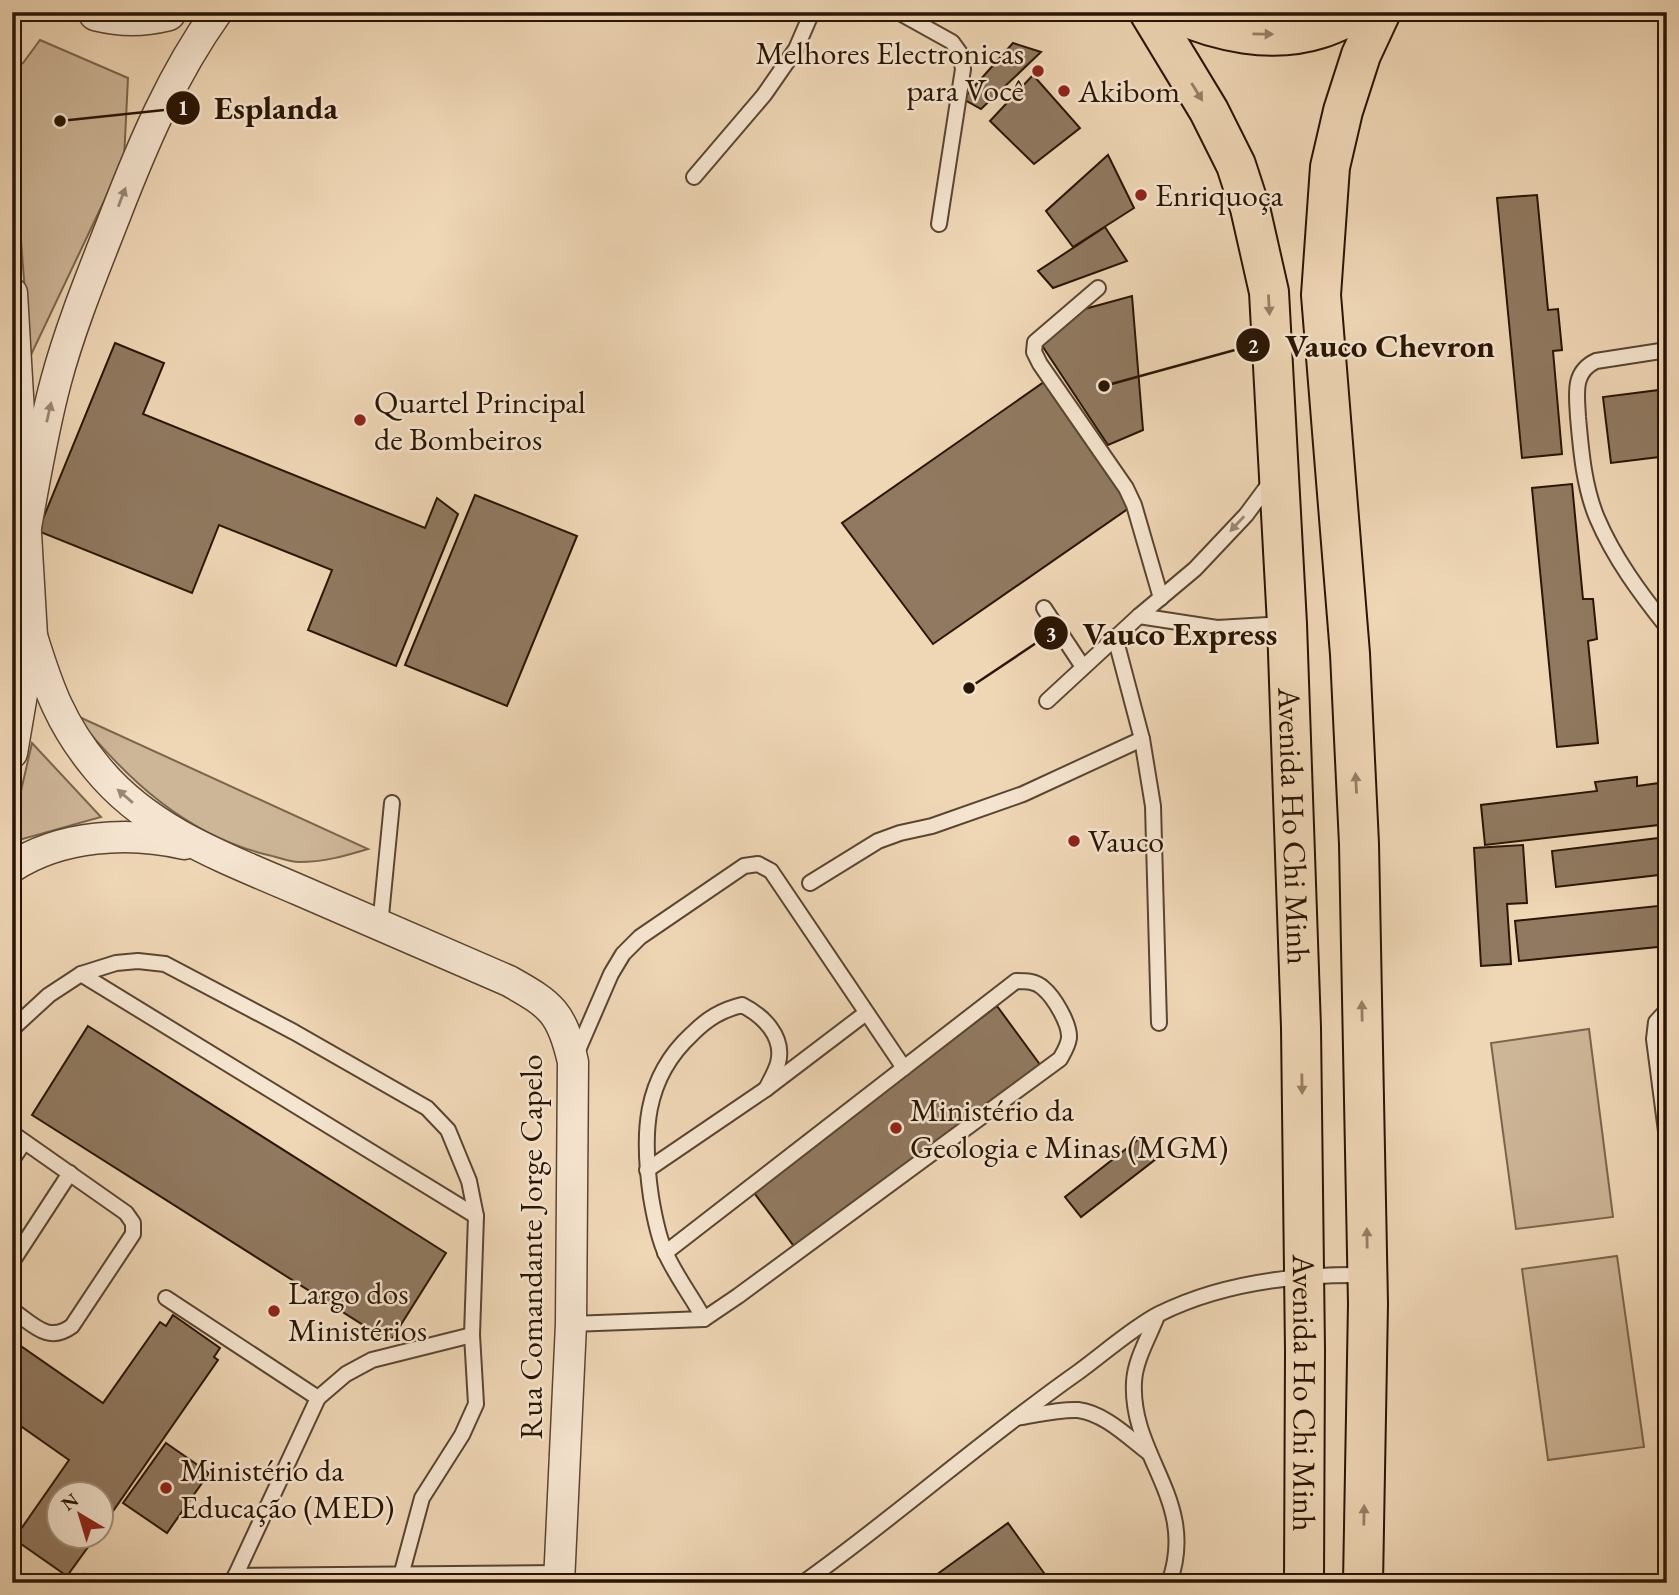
<svg xmlns="http://www.w3.org/2000/svg" width="1679" height="1595" font-family="'EB Garamond',serif">
<style>
.green{fill:#cdb597;stroke:#7b654d;stroke-width:2}
.building{fill:#907960;stroke:#291503;stroke-width:2}
.lines{fill:none;stroke-linecap:round;stroke-linejoin:round}
.service-casing{stroke:#5a4530;stroke-width:18}
.minor-casing{stroke:#5a4530;stroke-width:33}
.tertiary-casing{stroke:#5a4530;stroke-width:40}
.primary-casing{stroke:#291503;stroke-width:42}
.trunk-casing{stroke:#291503;stroke-width:42}
.service{stroke:#f5e4cf;stroke-width:14}
.minor{stroke:#f5e4cf;stroke-width:30}
.tertiary{stroke:#f5e4cf;stroke-width:37}
.primary{stroke:#efd6b5;stroke-width:38}
.trunk{stroke:#efd6b5;stroke-width:38}
.oneway{fill:#967f65}
.oneway2{fill:#998773}
.poi-dot{fill:#8f2418;stroke:#f5e4cf;stroke-width:2.5}
.labels{text-anchor:middle;stroke-width:5;stroke-linejoin:round;paint-order:stroke}
.poi-label{font-size:32px;fill:#291503;stroke:#f5e4cf;text-anchor:start}
.street-label{font-size:32px;fill:#291503;stroke:#f5e4cf}
.leader{fill:none;stroke:#291503;stroke-width:2.5}
.callout-dot{fill:#291503;stroke:#f5e4cf;stroke-width:2.5}
.mark-label{font-size:21px;text-anchor:middle;font-weight:bold;fill:#fff}
.callout-label{font-size:33px;text-anchor:middle;font-weight:bold;fill:#291503;stroke:#f5e4cf;stroke-width:5;stroke-linejoin:round;paint-order:stroke}
</style>
<rect width="100%" height="100%" fill="#efd6b5"/>
<filter id="stains"><feTurbulence type="fractalNoise" baseFrequency=".00286" numOctaves="4"/><feColorMatrix values="0 0 0 0 .2 0 0 0 0 .09 0 0 0 0 .02 0 0 0 .5 -.17"/></filter>
<radialGradient id="worn" r=".72"><stop offset=".6" stop-color="#630" stop-opacity="0"/><stop offset="1" stop-color="#630" stop-opacity=".3"/></radialGradient>
<g class="green">
<polygon points="40,40 128,78 124,159 30,357 12,124 12,69 23,63"/>
<path d="M75,715L368,849C345,856 324,862 299,862C289,862 278,857 268,855C186,835 126,779 75,715Z"/>
<polygon points="32,743 101,817 12,842 12,830"/>
<polygon points="1589,1029 1613,1217 1516,1229 1491,1043"/>
<polygon points="1617,1256 1644,1447 1548,1460 1522,1269"/>
</g>
<g class="building">
<polygon points="1013,43 1041,52 981,109 963,99"/>
<polygon points="1033,75 1080,128 1034,164 990,121"/>
<polygon points="1108,155 1134,208 1073,247 1046,211"/>
<polygon points="1537,195 1548,310 1558,309 1562,350 1553,351 1562,454 1522,458 1497,198"/>
<polygon points="1105,227 1127,261 1053,288 1038,271"/>
<polygon points="1132,296 1143,430 1108,445 1039,341 1081,310"/>
<polygon points="115,343 164,363 143,414 425,528 437,498 458,514 396,666 308,630 332,570 219,525 192,593 38,531"/>
<polygon points="1044,382 1132,506 933,644 842,523"/>
<polygon points="1667,389 1667,456 1611,463 1603,397"/>
<polygon points="1572,484 1583,599 1593,599 1597,639 1588,641 1598,743 1557,747 1532,488"/>
<polygon points="475,495 577,536 507,706 405,665"/>
<polygon points="1637,777 1637,786 1667,782 1667,824 1485,845 1481,805 1597,791 1595,782"/>
<polygon points="1667,837 1667,874 1556,887 1552,851"/>
<polygon points="1523,845 1527,903 1507,904 1511,964 1481,966 1474,848"/>
<polygon points="1667,905 1667,946 1519,961 1515,921"/>
<polygon points="997,1006 1041,1066 796,1249 752,1190"/>
<polygon points="88,1026 446,1253 390,1342 32,1115"/>
<polygon points="1140,1138 1156,1159 1081,1217 1065,1197"/>
<polygon points="173,1315 220,1348 214,1357 218,1360 102,1527 102,1494 60,1494 60,1536 96,1536 67,1576 14,1539 69,1460 12,1420 12,1340 103,1403 160,1322 166,1326"/>
<polygon points="166,1443 209,1473 167,1533 123,1503"/>
<polygon points="1008,1523 1049,1580 1045,1583 925,1583"/>
<polygon points="84,1574 97,1583 78,1583"/>
</g>
<g class="lines">
<g class="service-casing">
<g id="service">
<polyline points="898,12 952,42 960,53 963,69 939,224"/>
<polyline points="694,177 764,95 796,49 812,12"/>
<polyline points="1098,288 1035,342 1034,352 1040,364 1126,488 1134,505 1161,598"/>
<path d="M1667,350L1596,361C1572,372 1577,395 1578,417C1581,451 1584,487 1597,518C1614,558 1640,593 1667,627"/>
<polyline points="1044,608 1083,667"/>
<polyline points="1139,616 1217,628 1287,624"/>
<polyline points="1115,637 1142,739 1153,806 1159,1023"/>
<polyline points="1047,701 1139,616 1195,569 1246,515 1272,480"/>
<polyline points="810,883 878,841 900,833 932,826 1023,794 1142,739"/>
<polyline points="380,926 392,803"/>
<polyline points="81,974 476,1216"/>
<polyline points="1667,1010 1656,1022 1654,1039 1667,1139"/>
<polyline points="12,1029 49,995 81,974 116,963 138,961 165,964 294,1032 427,1108 448,1130 469,1181 476,1216 472,1335 476,1404 462,1435 422,1498 399,1583"/>
<polyline points="575,1057 611,974 623,954 640,937 744,866 758,864 771,871 904,1068"/>
<path d="M12,1133L126,1213L133,1223V1234L72,1326C48,1344 33,1324 12,1310"/>
<polyline points="12,1160 24,1142"/>
<polyline points="647,1170 766,1089 866,1013"/>
<polyline points="12,1262 70,1173"/>
<polyline points="166,1298 318,1398"/>
<path d="M1157,1316C1149,1337 1135,1360 1134,1382C1130,1457 1199,1501 1169,1583"/>
<path d="M704,1319C692,1297 676,1276 666,1254C658,1237 654,1215 651,1197C642,1135 643,1079 692,1034C707,1019 721,1010 742,1005C762,1015 785,1036 778,1063C776,1071 770,1081 766,1089"/>
<path d="M571,1324L704,1319L738,1296L1060,1059C1064,1052 1068,1046 1069,1038C1070,1024 1054,997 1043,988C1036,981 1026,981 1016,981L665,1253"/>
<path d="M1016,1418C1036,1415 1058,1409 1078,1410C1104,1413 1128,1437 1149,1453"/>
<polyline points="235,1576 559,1573"/>
<polyline points="232,1583 318,1398 346,1374 372,1360 472,1335"/>
<path d="M803,1583C897,1516 983,1439 1077,1373C1102,1355 1132,1328 1159,1314C1221,1283 1298,1274 1366,1275"/>
</g>
</g>
<g class="minor-casing">
<g id="minor">
<polyline points="12,293 32,636 12,753"/>
<path d="M26,527C35,479 43,429 56,381C71,325 94,270 115,216C143,144 172,75 217,12"/>
<path d="M32,636C48,688 61,725 97,768C148,831 227,859 299,890C369,921 439,951 509,981C552,1005 562,1013 573,1062L571,1324L559,1583"/>
<path d="M12,867C61,835 129,831 184,844"/>
</g>
</g>
<g class="tertiary-casing">
<path id="tertiary" d="M97,12C122,18 142,18 167,12"/>
</g>
<g class="primary-casing">
<g id="primary">
<path id="s1" d="M1149,12L1209,111L1236,165L1250,208L1269,292L1287,624L1301,1028L1305,1351L1304,1583"/>
<polyline points="1363,1583 1368,1304 1359,844 1350,654 1321,295 1330,167 1343,111 1361,55 1381,12"/>
</g>
</g>
<g class="trunk-casing">
<path id="trunk" d="M1173,12C1217,32 1272,44 1319,29C1332,25 1346,18 1359,12"/>
</g>
<use href="#service" class="service"/>
<use href="#minor" class="minor"/>
<use href="#tertiary" class="tertiary"/>
<use href="#primary" class="primary"/>
<use href="#trunk" class="trunk"/>
</g>
<defs><path id="oneway-solid" d="M-6-.8H1V-3.2L6.5 0L1 3.2V.8H-6Z" transform="scale(1.75)"/></defs>
<g class="oneway">
<use href="#oneway-solid" transform="translate(1263 34) rotate(1)"/>
<use href="#oneway-solid" transform="translate(1197 92) rotate(58)"/>
<use href="#oneway-solid" transform="translate(1269 305) rotate(87)"/>
<use href="#oneway-solid" transform="translate(1356 783) rotate(-93)"/>
<use href="#oneway-solid" transform="translate(1362 1011) rotate(-91)"/>
<use href="#oneway-solid" transform="translate(1302 1084) rotate(89)"/>
<use href="#oneway-solid" transform="translate(1367 1238) rotate(-91)"/>
<use href="#oneway-solid" transform="translate(1364 1515) rotate(-89)"/>
</g>
<g class="oneway2">
<use href="#oneway-solid" transform="translate(122 197) rotate(-69)"/>
<use href="#oneway-solid" transform="translate(49 412) rotate(-77)"/>
<use href="#oneway-solid" transform="translate(1237 524) rotate(133)"/>
<use href="#oneway-solid" transform="translate(125 796) rotate(-139)"/>
</g>
<g class="poi-dot">
<circle cx="1038" cy="71" r="7"/>
<circle cx="1064" cy="91" r="7"/>
<circle cx="1141" cy="195" r="7"/>
<circle cx="360" cy="420" r="7"/>
<circle cx="1074" cy="841" r="7"/>
<circle cx="896" cy="1128" r="7"/>
<circle cx="274" cy="1311" r="7"/>
<circle cx="166" cy="1488" r="7"/>
</g>
<g class="labels">
<g class="poi-label">
<text x="1024" y="64" text-anchor="end">Melhores Electronicas<tspan x="1024" dy="37">para Você</tspan></text>
<text x="1078" y="102">Akibom</text>
<text x="1155" y="206">Enriquoça</text>
<text x="374" y="413">Quartel Principal<tspan x="374" dy="37">de Bombeiros</tspan></text>
<text x="1088" y="852">Vauco</text>
<text x="910" y="1121">Ministério da<tspan x="910" dy="37">Geologia e Minas (MGM)</tspan></text>
<text x="288" y="1304">Largo dos<tspan x="288" dy="37">Ministérios</tspan></text>
<text x="180" y="1481">Ministério da<tspan x="180" dy="37">Educação (MED)</tspan></text>
</g>
<g class="street-label">
<text dy="11" stroke="none"><textPath href="#s1" startOffset="842">Avenida Ho Chi Minh</textPath></text>
<text transform="translate(531 1247) rotate(-90)" y="11">Rua Comandante Jorge Capelo</text>
<text dy="11" stroke="none"><textPath href="#s1" startOffset="1409">Avenida Ho Chi Minh</textPath></text>
</g>
</g>
<path class="leader" d="M60 121L183 108M1104 386L1253 345M969 688L1051 633"/>
<g class="callout-dot">
<circle cx="60" cy="121" r="7"/>
<circle cx="1104" cy="386" r="7"/>
<circle cx="969" cy="688" r="7"/>
<circle cx="183" cy="108" r="18"/>
<circle cx="1253" cy="345" r="18"/>
<circle cx="1051" cy="633" r="18"/>
</g>
<g class="mark-label">
<text x="183" y="115">1</text>
<text x="1253" y="353">2</text>
<text x="1051" y="641">3</text>
</g>
<g class="callout-label">
<text x="276" y="119">Esplanda</text>
<text x="1390" y="357">Vauco Chevron</text>
<text x="1180" y="645">Vauco Express</text>
</g>
<rect width="1679" height="1595" fill="none" stroke="#efd6b5" stroke-width="42"/>
<rect x="14" y="14" width="1651" height="1567" fill="none" stroke="#291503" stroke-width="3.5"/>
<rect x="21" y="21" width="1637" height="1553" fill="none" stroke="#291503" stroke-width="2"/>
<g transform="translate(80 1515) rotate(322)"><circle r="33" fill="#f5e4cf" stroke="#a3917d" stroke-width="2"/>
<path d="M0-5L12 26L0 18L-12 26Z" fill="#8f2418"/>
<text y="-10" font-size="19" font-weight="bold" text-anchor="middle" fill="#291503">N</text>
</g>
<rect width="100%" height="100%" filter="url(#stains)"/>
<rect width="100%" height="100%" fill="url(#worn)"/>
</svg>
